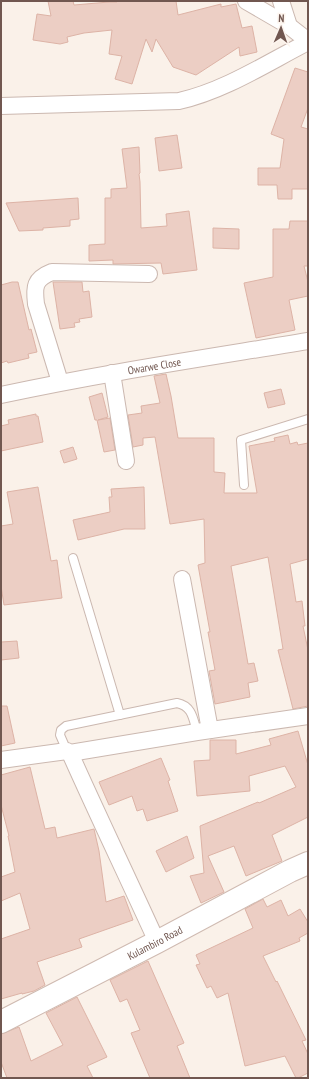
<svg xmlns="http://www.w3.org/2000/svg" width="309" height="1079" font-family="'PT Sans Narrow',sans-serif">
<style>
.building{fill:#eccec4;stroke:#ddb3a6}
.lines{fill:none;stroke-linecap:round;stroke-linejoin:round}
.lane-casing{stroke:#cbb8b0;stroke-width:10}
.street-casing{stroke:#cbb8b0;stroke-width:18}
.secondary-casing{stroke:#cfbab1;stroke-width:24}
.lane{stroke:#fff;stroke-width:8}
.street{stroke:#fff;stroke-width:16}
.secondary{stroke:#fff;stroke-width:22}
.labels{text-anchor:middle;stroke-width:3;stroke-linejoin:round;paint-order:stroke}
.street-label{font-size:11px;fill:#715750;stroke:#fdf5ef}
</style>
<rect width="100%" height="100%" fill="#faf1e9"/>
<g class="building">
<polygon points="48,1 73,1 74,5 109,2 117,2 117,1 176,1 178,15 221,4 221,7 236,4 242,28 252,26 257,52 240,56 239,47 196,75 173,67 156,39 152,52 146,39 132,84 115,79 122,56 109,54 112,30 84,33 67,37 68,42 60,44 33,40 37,14 51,16"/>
<polygon points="295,68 308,72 308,108 301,127 308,129 308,189 292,189 292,199 278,199 277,185 258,185 258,168 280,168 284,139 271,134"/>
<polygon points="177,135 182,168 159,171 155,138"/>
<polygon points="139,147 140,173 139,174 140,182 141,228 167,226 166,214 189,211 197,270 163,274 161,263 113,264 113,260 89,261 89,245 105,244 105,198 111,198 111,189 127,188 122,149"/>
<polygon points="78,198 79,219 70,220 70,226 43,228 43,230 19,231 6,203"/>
<polygon points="290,221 308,221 308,266 304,266 308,282 308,296 289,300 295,330 256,338 244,283 273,277 273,229 289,229"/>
<polygon points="213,228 239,229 239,249 213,248"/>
<polygon points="12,282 18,282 29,330 31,329 37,352 28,354 29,358 8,363 7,361 1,363 1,285"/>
<polygon points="53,282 82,282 83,292 89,291 92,317 79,319 80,322 74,323 75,327 60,329"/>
<polygon points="166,374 171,396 178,438 214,438 214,472 225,473 224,493 257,493 249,446 275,441 274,438 288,435 290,444 297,442 298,445 308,443 308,559 290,564 296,602 302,601 305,626 303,626 308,650 308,706 293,709 278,650 283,649 268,557 231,566 248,664 254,663 258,681 248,683 250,697 215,704 209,671 215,670 208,632 210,632 198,565 205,563 204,519 170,524 155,437 143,438 143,445 133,447 128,415 142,413 141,406 160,403 154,376"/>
<polygon points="281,389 285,404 268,408 264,393"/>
<polygon points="102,393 108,417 98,420 110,418 115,450 104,452 97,420 95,420 89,397"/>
<polygon points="36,414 36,416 38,416 43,442 1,451 1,426 9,424 8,420"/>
<polygon points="73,447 77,459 64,463 60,451"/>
<polygon points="38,487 51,561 57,560 62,598 4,605 1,586 1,526 13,524 7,492"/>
<polygon points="144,487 145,529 124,529 78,540 73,520 110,512 109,497 112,497 111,489"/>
<polygon points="17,641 19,658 1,660 1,642"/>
<polygon points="1,706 7,706 15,743 1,746"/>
<polygon points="298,731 308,765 308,817 272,835 282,861 246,876 234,846 208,856 224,892 201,903 190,876 204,873 200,826 258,802 259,803 296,787 285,766 249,776 250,791 197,796 194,761 210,760 210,740 236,740 236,754 271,745 269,739"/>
<polygon points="161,758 170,780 168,781 178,811 147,821 143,809 137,811 132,796 109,805 99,782"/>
<polygon points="30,767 45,829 55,827 57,838 94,829 99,851 106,902 124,896 133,920 79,939 82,947 37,962 45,985 34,991 22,994 22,993 1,999 1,939 30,929 20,893 1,901 1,877 15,872 8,836 9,836 1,805 1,775"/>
<polygon points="187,836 194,858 166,872 156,851"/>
<polygon points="263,899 267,907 281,900 288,916 300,909 308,922 308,933 299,938 300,941 263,956 276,982 277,981 306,1040 302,1041 308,1054 308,1073 298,1078 296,1078 285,1056 245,1066 228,993 217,998 211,986 207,988 196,965 200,964 196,955 253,928 245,909"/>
<polygon points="148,961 184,1043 177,1046 190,1078 150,1078 131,1033 140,1030 127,999 120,1002 110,980"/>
<polygon points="77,997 107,1057 87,1066 93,1078 7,1078 1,1062 1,1034 19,1027 31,1061 63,1045 46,1013"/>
</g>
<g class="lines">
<g class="lane-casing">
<g id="lane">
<polyline points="244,485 241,440 308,419"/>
<polyline points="73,558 120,715"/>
<path d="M67,751L60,735L61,730L66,726L177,703C192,706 193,718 197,732"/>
</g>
</g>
<g class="street-casing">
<g id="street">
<polyline points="246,1 289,26"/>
<polyline points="281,1 289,26 308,41"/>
<path d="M1,106L179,101C224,91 267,63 308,42"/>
<polyline points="112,373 126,461"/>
<path d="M60,382L36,304C34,287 34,279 52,272L149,274"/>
<path id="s1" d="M1,395C103,373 205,358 308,341"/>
<polyline points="182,579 210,730"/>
<path d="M70,753C98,816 128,878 157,942"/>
<polyline points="1,760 67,751 70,753 197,732 308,716"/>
</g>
</g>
<g class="secondary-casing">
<g id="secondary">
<path id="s2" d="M1,1022L157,942L290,871L308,863"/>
</g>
</g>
<use href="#lane" class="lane"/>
<use href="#street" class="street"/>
<use href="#secondary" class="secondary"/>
</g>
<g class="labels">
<g class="street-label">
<text dy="4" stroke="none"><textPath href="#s1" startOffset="156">Owarwe Close</textPath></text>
<text dy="4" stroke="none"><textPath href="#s2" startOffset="173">Kulambiro Road</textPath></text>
</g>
</g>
<rect width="309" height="1079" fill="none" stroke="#715750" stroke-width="4"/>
<g transform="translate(281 28) rotate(2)" stroke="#fdf5ef" stroke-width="3" paint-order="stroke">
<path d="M0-3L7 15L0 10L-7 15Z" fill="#715750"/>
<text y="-6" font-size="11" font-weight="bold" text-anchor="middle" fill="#715750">N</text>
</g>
</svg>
